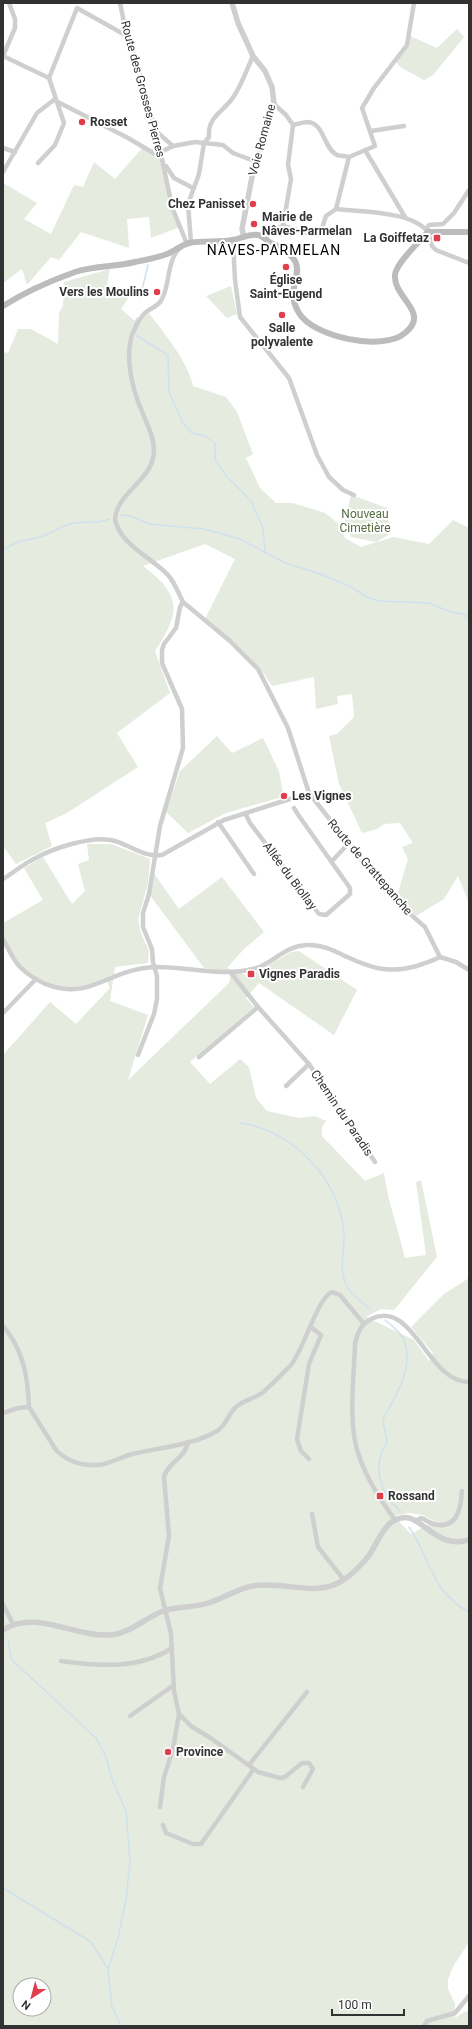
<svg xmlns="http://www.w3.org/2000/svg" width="472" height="2029" font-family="Roboto,sans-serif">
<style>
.green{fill:#e5ebdf;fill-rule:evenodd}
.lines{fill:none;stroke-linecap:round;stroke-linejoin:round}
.stream{stroke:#cfe1ed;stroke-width:1.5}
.minor{stroke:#cfcfcf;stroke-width:4.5}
.tertiary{stroke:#cfcfcf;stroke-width:5.5}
.secondary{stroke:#bcbcbc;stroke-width:6}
.poi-dot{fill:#df3f4b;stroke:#fff;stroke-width:1.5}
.labels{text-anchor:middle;stroke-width:4;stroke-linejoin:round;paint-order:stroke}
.street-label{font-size:12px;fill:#323232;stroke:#fff}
.poi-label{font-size:12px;font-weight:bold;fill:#323232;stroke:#fff;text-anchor:start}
.park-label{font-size:12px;fill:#566d40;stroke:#fff}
.quarter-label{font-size:14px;letter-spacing:1px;fill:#000;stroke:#fff}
</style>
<rect width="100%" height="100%" fill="#fff"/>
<g class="green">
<polygon points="457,29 464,37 433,75 424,80 400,67 395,60 407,45 410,36 437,48"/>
<polygon points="143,147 161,160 180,227 151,238 149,217 127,219 129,248 81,232 59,260 51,257 27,285 22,269 3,283 3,183 37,203 24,219 51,234 74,185 83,187 94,162 115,179"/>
<path d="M110,269L105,293L129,297L121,309L137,323L147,311C162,330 189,363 193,386L226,397L237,412L253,454L246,458L260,488L276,503H293L325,513L339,524L345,538L361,547L393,537L429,544L453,520L469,528V903L458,876L444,899L416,916L397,896L408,859L402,847L413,843L400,823L384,824L377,829L362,833L339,784L329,736L337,734L354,717L352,694L337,696L338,704L316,709L314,677L272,686C255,658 231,640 205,619L235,559L205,544L143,566C182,595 181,612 155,651L170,693L117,733L138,767L67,813L45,823L52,846L16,864L3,846V352L8,353L18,329H31L58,344L59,312L63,306L64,282Z"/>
<polygon points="231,286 237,314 227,318 206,296"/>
<polygon points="351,495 387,508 390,534 376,542 351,537 344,525"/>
<polygon points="217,736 232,753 263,738 279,771 283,793 279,798 226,813 188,833 166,812 180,771"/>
<path d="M87,844H111L150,859L148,883L138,919L141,934L149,950L148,963L115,967L110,1001L148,1015L128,1080L229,983L231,973L204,968L149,894L153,872L179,909L222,877L264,932L244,949L227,968L249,976L291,952L299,951L357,990L334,1035L259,983L246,998L254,1007L190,1062L210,1084L240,1059L249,1067L256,1098L267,1111L299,1118L315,1116L326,1121L322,1127V1136L365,1181L384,1173C388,1202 398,1229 405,1258L426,1255L416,1182L421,1180L437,1257L394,1310L381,1309L366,1317L414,1340L429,1361L433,1353L411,1327L444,1294L469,1278V1942L454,1965L448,1979V1989L455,2004V2018L464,2012L469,2011V2026H3V1055L50,1002L76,1024L110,988L107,981C97,984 85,990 74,991C45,994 14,971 4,944C1,939 3,929 3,923L43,900L24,868L43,857L72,904L85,891L78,864L89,860ZM409,1513L423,1515L434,1521L411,1534L394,1516ZM20,1985H44V2009H20Z"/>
</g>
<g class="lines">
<g class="stream">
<polyline points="140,298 148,265"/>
<polyline points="134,326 137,318"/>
<polyline points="137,336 168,355 169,392 183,423 192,433 205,436 215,443 215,459 227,477 251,501 263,528 265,552"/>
<polyline points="121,515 131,516 149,524 204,529 240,539 285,563 315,572 349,586 369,598 380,601 429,603 451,612 463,614 469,619"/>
<path d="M3,551C14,540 30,540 43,536C52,533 60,527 69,524C83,520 94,525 109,519"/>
<path d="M241,1123C294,1131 340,1180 344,1233C345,1248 339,1267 345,1282C349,1293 361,1301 369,1308"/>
<path d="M385,1320C392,1326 403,1334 405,1343C413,1370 396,1395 384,1417L383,1422L387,1442C371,1467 380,1493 401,1512"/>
<path d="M409,1527C431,1558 430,1591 469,1612"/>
<polyline points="8,1639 11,1659 96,1738 106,1757 113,1782 126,1811 130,1861 126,1900 118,1938 108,1969 112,2007 121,2026"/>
<polyline points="3,1888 91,1942 108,1969"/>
</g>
<g class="minor">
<polyline points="120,3 127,36 139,69 143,91 156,130 172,207 187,244"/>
<polyline points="3,56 15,28 15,19 9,3"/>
<polyline points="3,56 49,78"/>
<polyline points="49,78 77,8 127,36"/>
<polyline points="58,102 128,138 162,158"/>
<polyline points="274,104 286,115 293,125 288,165 291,179 283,226"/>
<path d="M293,125C297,124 304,122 308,122C325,124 323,148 337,155C341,156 345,156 349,157"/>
<polyline points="371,131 404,126"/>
<polyline points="158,133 173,146"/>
<polyline points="3,148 15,152"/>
<polyline points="365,150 405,217"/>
<polyline points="161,152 173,146 195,142 223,145 233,153 257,162"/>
<polyline points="38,163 55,145 64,123 49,78"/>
<polyline points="166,166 174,178 193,188"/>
<polyline points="3,172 37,113 55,99"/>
<polyline points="469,190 454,213 443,224 429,225 427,228 432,246 436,250 469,263"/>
<polyline points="336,209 349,157 375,146 362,108 374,88 407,45 414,3"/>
<path d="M283,226L316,235L321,231L326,216L336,209C362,212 412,211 428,232"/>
<polyline points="265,239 270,231 283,226"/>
<polyline points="233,240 235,280 240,317 289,378 317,455 329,477 343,490 354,495"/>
<path d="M191,243L188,204L199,174L204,143L209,137C207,116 225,111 234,96C242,84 247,69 253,56"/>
<polyline points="183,602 230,641 258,669 288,728 309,793 375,877 401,906 425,927 440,957"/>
<polyline points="245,813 250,823 319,914 326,915 350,894 350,888 299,816 294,808"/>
<polyline points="218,822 254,874"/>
<polyline points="332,861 348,844"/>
<path d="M3,879C13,873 22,865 32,860C51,849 93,834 115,841C129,845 146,858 162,855L224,820L309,793"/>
<path d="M3,939C8,948 13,960 20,967C39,986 68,995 93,985C116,977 127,969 153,967C187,966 219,977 253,969C272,965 283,946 307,945C320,944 333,950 345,956C371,968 387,974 417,966C425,963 432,961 440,957"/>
<polyline points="440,957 456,962 469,970"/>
<polyline points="231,973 258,1007 309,1064 375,1162"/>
<polyline points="3,1013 36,979"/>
<path d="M138,1055L154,1014L157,999V976L153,962L152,949L143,927V913L149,894L160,826L183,748L182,709L162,663V650L164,644L176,628L180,607L183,602C178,592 175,583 168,575C151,557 120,545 115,519C117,494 148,482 153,458C157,441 147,425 141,409C132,388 125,358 132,335C135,328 140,316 146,312C151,308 159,306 162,299C170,284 167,261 179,249"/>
<polyline points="199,1057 258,1007"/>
<polyline points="286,1086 309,1064"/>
<path d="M3,1326C23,1349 28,1377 29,1407"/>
<path d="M3,1413L18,1408L29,1407L56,1450C65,1459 78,1465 92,1465C107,1466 118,1458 132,1454C157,1448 195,1445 217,1431C226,1426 228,1414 236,1407C243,1400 254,1399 262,1393C272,1385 282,1374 291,1365C304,1350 317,1298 332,1292L340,1295L364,1324"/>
<polyline points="309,1459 301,1451 297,1439 309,1364 321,1335 311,1327"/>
<polyline points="312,1514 318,1547 344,1580"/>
<path d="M395,1520C380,1499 366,1478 358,1453C348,1423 354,1376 355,1344C357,1333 361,1324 371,1319C413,1298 428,1383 469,1382"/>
<path d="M415,1521L421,1518C427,1520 432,1525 438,1525C459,1527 461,1505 462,1491"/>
<polyline points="3,1604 13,1624"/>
<path d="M61,1661C99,1666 138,1670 172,1648"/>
<polyline points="179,1714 191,1726 212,1739 258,1772 280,1778 285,1777 302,1763 309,1763 313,1769 303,1787"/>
<polyline points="130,1716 174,1685"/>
<polyline points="249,1765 307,1692"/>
<path d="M160,1807L164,1777L173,1749L179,1714L174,1691L171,1634L160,1588L169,1536L164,1477C167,1463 185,1459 188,1442"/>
<polyline points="163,1825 166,1833 193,1844 201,1844 253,1770"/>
<polyline points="424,2026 427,2021 455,2013 469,1996"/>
</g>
<g class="tertiary">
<polyline points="232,3 238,23 253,56 265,71 272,87 274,104 252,177 242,229 244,237"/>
<path d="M3,1630C35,1609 74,1637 109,1635C130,1634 145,1618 163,1611C177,1606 194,1608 208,1603C223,1599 238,1588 253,1586C284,1580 317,1599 345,1579C352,1574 361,1565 367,1558C377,1546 383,1521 401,1518C422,1513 434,1550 469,1540"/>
</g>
<path class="secondary" d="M3,306C25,292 50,281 75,272C93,266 115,267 135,262C145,260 157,258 167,254C175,251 181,245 189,243C203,240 218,243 232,240C240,239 250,233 258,235C263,236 267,241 271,243C322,267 279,281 299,313C313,337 383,352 405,333C431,312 393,298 395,275C396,263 420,241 428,232H469"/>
</g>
<g class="poi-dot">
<circle cx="82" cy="122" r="4"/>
<circle cx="253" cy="204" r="4"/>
<circle cx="254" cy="224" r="4"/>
<rect x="433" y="234" width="8" height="8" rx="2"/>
<circle cx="286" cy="267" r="4"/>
<circle cx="157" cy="292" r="4"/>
<circle cx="282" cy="315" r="4"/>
<circle cx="284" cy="796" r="4"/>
<rect x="247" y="970" width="8" height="8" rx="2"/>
<rect x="376" y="1492" width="8" height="8" rx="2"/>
<circle cx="168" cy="1752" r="4"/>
</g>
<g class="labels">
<g class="street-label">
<text transform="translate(143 89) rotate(75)" y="4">Route des Grosses Pierres</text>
<text transform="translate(262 140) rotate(-75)" y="4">Voie Romaine</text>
<text transform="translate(370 867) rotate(49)" y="4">Route de Grattepanche</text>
<text transform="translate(290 876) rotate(53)" y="4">Allée du Biollay</text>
<text transform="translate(342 1113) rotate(56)" y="4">Chemin du Paradis</text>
</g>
<g class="poi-label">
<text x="90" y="126">Rosset</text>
<text x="245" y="208" text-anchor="end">Chez Panisset</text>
<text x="262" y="221">Mairie de<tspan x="262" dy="14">Nâves-Parmelan</tspan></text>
<text x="429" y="242" text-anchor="end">La Goiffetaz</text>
<text x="286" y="284" text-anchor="middle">Église<tspan x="286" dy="14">Saint-Eugend</tspan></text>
<text x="149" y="296" text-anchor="end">Vers les Moulins</text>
<text x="282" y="332" text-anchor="middle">Salle<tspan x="282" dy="14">polyvalente</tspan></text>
<text x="292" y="800">Les Vignes</text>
<text x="259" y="978">Vignes Paradis</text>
<text x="388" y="1500">Rossand</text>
<text x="176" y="1756">Province</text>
</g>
<g class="park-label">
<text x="365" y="518">Nouveau<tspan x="365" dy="14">Cimetière</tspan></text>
</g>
<g class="quarter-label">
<text x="274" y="255">NÂVES-PARMELAN</text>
</g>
</g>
<rect width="472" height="2029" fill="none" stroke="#323232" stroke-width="8"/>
<g transform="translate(32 1997) rotate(216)"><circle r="19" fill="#ffffff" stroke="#adadad"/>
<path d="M0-3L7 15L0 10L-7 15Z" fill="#df3f4b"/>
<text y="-6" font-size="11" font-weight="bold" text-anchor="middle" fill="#323232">N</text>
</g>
<path d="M332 2009v6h72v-6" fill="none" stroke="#323232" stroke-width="2"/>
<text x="338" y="2009" font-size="12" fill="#323232" stroke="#ffffff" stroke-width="3" paint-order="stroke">100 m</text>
</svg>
